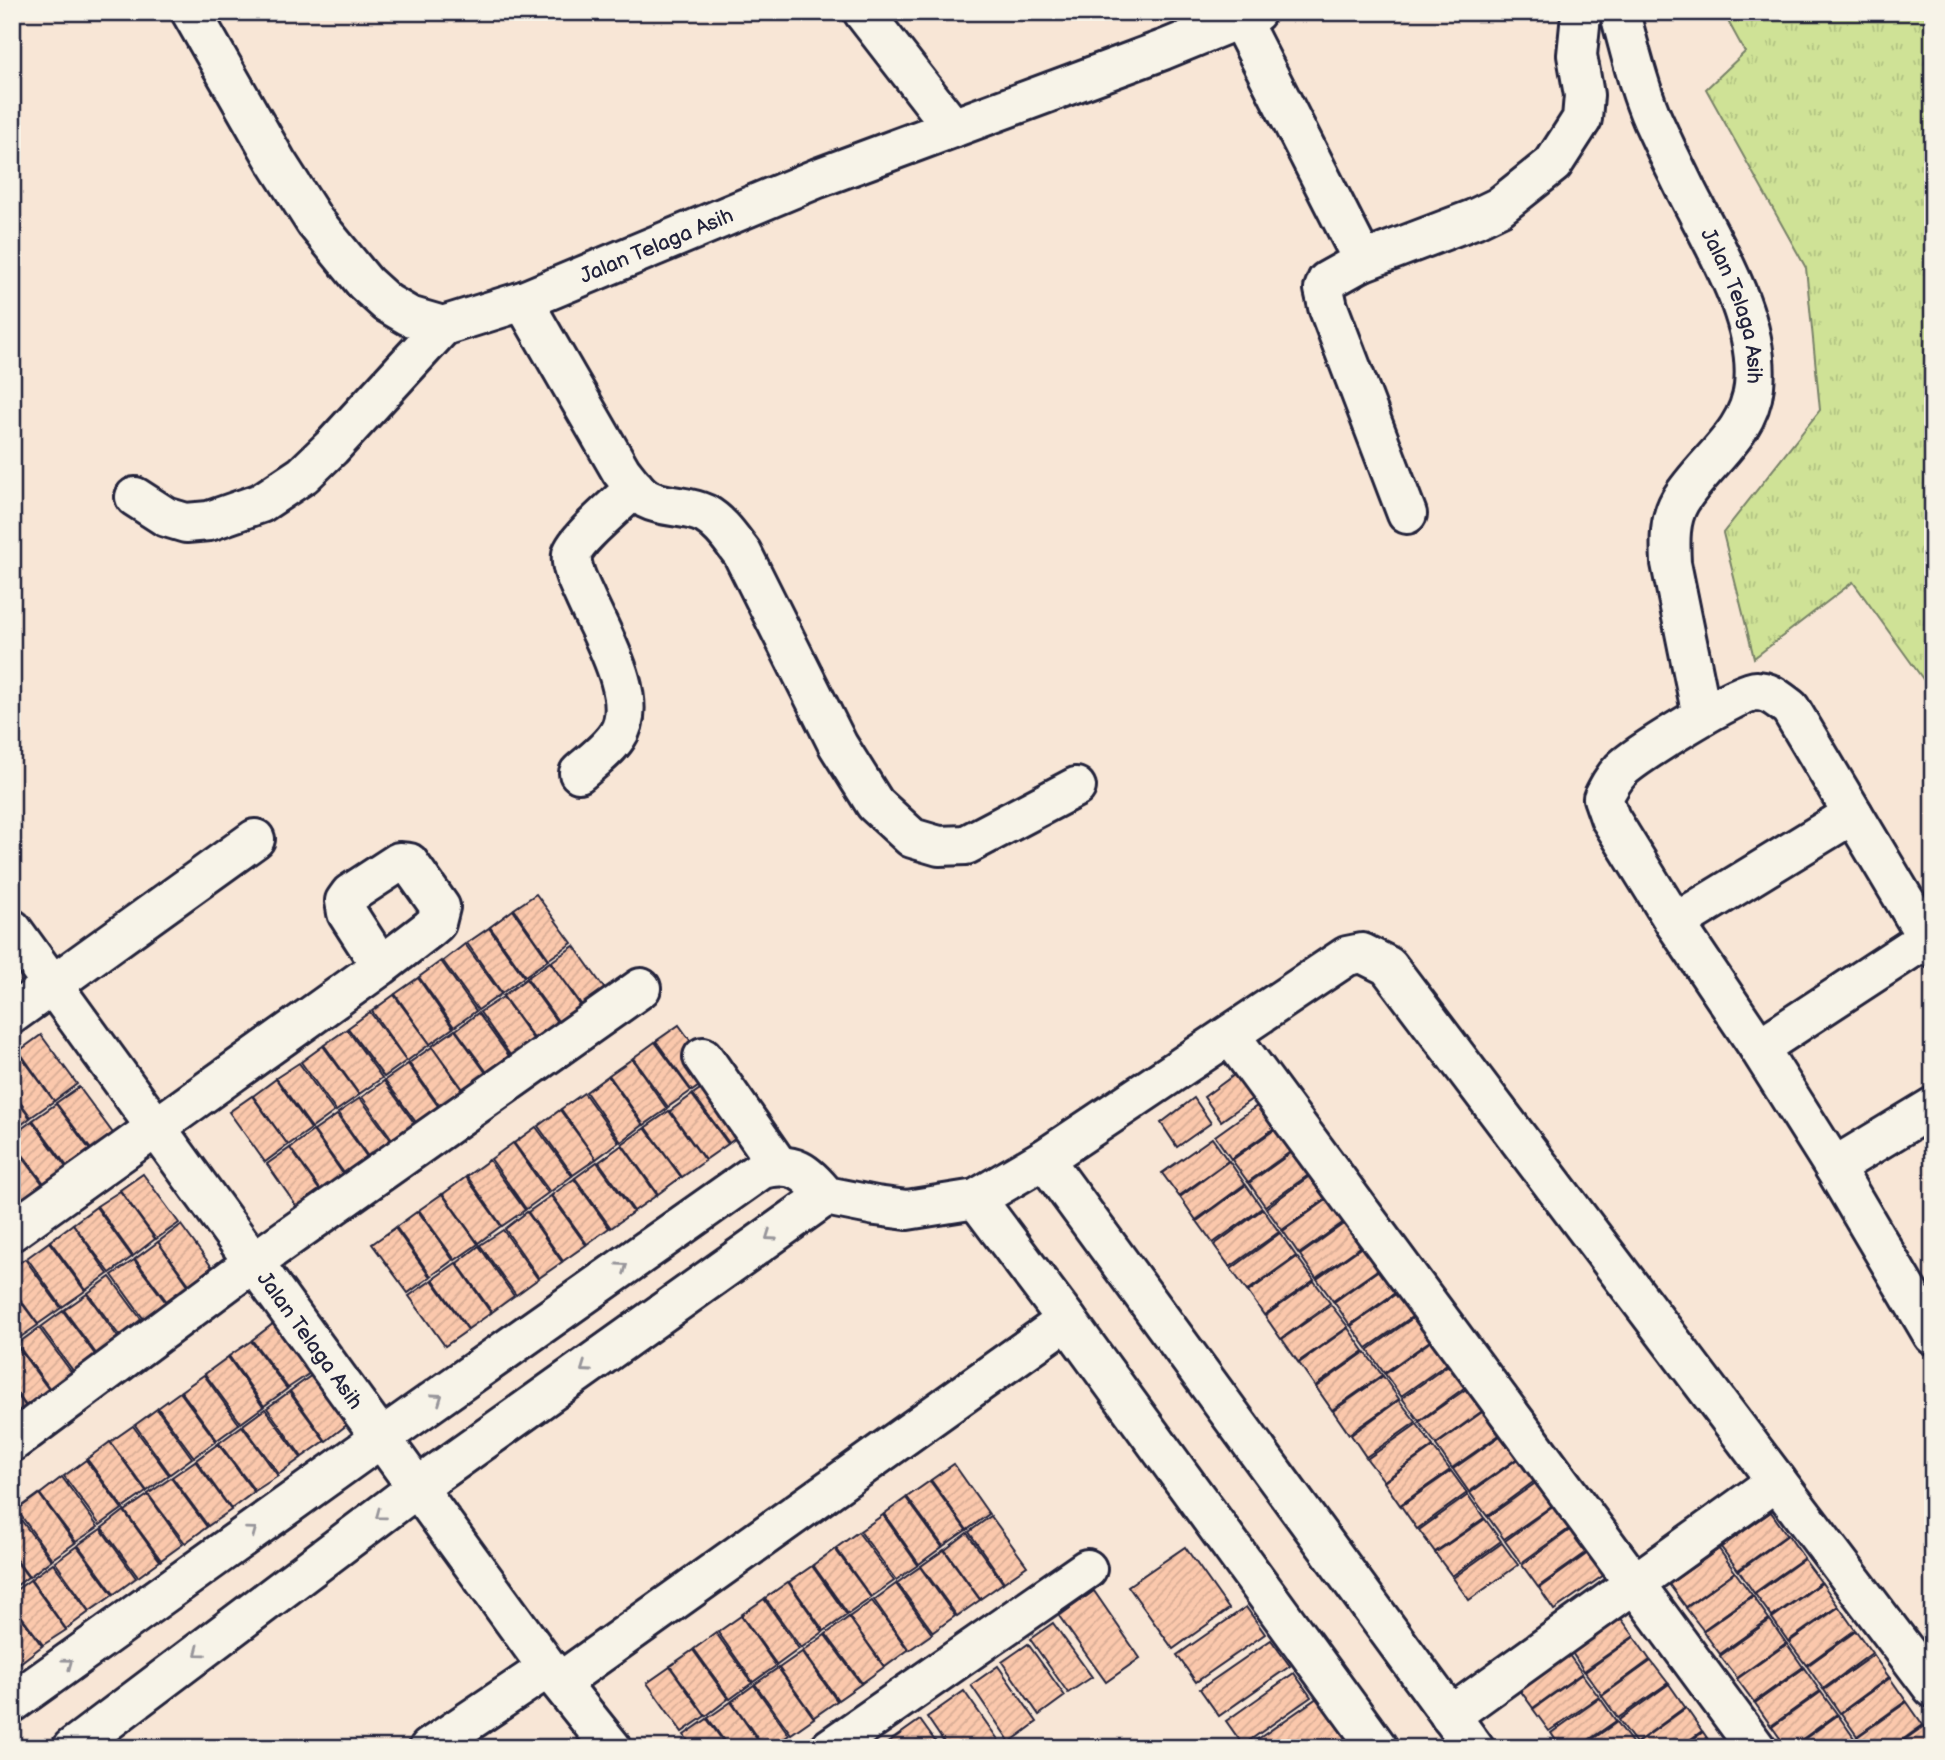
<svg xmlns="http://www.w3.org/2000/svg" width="1945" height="1760" font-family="'Balsamiq Sans',sans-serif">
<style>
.grass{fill:url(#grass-tufts);stroke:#788268;stroke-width:2}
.building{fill:url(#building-hatch);stroke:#22223b;stroke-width:2}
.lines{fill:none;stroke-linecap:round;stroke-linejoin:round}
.minor-casing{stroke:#22223b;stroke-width:44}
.minor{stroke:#f7f3e8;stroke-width:38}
.oneway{stroke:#97959a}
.labels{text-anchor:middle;stroke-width:5;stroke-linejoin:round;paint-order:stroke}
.street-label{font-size:21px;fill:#22223b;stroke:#f7f3e8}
</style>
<defs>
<pattern id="grass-tufts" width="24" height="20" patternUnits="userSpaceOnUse" patternTransform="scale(1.75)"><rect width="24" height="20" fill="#cfe296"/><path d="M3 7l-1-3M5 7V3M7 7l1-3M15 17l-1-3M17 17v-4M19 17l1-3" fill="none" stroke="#b1c282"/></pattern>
<pattern id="building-hatch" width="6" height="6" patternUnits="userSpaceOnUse" patternTransform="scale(1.75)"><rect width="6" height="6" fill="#fbc8ac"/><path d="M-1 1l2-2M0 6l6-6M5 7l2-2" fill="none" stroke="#d7ac95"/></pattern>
</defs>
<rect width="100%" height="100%" fill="#f8e6d6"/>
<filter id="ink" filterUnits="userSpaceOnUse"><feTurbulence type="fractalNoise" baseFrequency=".0143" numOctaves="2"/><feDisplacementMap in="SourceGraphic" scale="14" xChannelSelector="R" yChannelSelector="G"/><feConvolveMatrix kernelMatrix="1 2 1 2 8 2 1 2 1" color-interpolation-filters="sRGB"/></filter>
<g filter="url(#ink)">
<polygon class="grass" points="1723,12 1933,12 1933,693 1853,582 1754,658 1723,533 1820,410 1806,268 1706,89 1745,52"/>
<g class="building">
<polygon points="536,894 572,943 549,959 514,909"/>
<polygon points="513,910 548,960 525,976 490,927"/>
<polygon points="489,928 524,977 502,993 467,943"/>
<polygon points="465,944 501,994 478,1010 443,961"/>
<polygon points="574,946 609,995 586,1011 551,962"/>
<polygon points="441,961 476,1011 454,1027 419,977"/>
<polygon points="550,962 585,1012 563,1028 527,978"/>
<polygon points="418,978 453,1028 430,1044 395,994"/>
<polygon points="526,979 562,1029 539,1045 503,996"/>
<polygon points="394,995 430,1044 407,1061 372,1011"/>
<polygon points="503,997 538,1046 515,1062 480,1012"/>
<polygon points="370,1012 406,1061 384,1077 348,1028"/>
<polygon points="478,1013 514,1063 492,1079 456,1030"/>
<polygon points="679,1025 715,1075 692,1091 656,1041"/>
<polygon points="347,1029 382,1078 359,1094 324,1045"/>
<polygon points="455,1030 491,1080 468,1096 432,1046"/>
<polygon points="41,1035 77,1084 54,1101 19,1051"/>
<polygon points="655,1042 691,1091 668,1107 633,1058"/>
<polygon points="323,1046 359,1095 336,1111 301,1062"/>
<polygon points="432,1047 467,1097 444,1112 409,1063"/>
<polygon points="18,1052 54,1101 31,1117 12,1091 12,1056"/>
<polygon points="632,1059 667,1109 644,1125 609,1075"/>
<polygon points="299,1063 334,1112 312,1128 276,1078"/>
<polygon points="408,1064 443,1113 421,1129 385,1080"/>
<polygon points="1238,1072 1256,1096 1221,1121 1204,1097"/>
<polygon points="608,1076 643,1125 621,1142 586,1092"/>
<polygon points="716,1078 751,1127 729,1143 693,1094"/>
<polygon points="276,1079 311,1129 288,1145 253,1096"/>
<polygon points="384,1081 420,1131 397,1146 362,1097"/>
<polygon points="79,1087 115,1136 93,1152 56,1103"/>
<polygon points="584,1093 619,1142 596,1159 561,1109"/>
<polygon points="12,1094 30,1118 12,1132"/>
<polygon points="692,1095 728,1144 705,1160 670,1111"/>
<polygon points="252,1096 288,1145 265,1162 229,1112"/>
<polygon points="360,1098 396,1147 373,1164 338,1113"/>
<polygon points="1194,1098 1211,1123 1177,1147 1161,1123"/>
<polygon points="1264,1101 1280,1124 1231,1159 1215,1136"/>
<polygon points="56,1104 92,1153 69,1169 33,1120"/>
<polygon points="560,1110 596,1159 573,1175 538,1126"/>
<polygon points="669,1111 705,1161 682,1177 646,1127"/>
<polygon points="337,1115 372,1164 349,1180 314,1131"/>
<polygon points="32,1121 68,1170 46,1186 12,1140 12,1136"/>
<polygon points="1281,1125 1297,1147 1248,1182 1232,1160"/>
<polygon points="536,1127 572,1176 550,1192 514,1143"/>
<polygon points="645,1128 681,1177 658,1194 622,1144"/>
<polygon points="313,1131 348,1181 326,1197 290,1148"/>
<polygon points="1212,1138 1228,1161 1179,1196 1162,1173"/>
<polygon points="12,1143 45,1187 22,1204 12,1190"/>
<polygon points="513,1143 548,1193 526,1209 491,1159"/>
<polygon points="622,1145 657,1195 634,1211 599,1162"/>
<polygon points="290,1148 325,1198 302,1214 267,1164"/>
<polygon points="1298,1148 1314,1171 1265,1206 1249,1183"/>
<polygon points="489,1160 525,1210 502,1226 467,1176"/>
<polygon points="1229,1161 1245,1184 1196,1220 1180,1197"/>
<polygon points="597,1162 633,1212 611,1228 575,1178"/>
<polygon points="1315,1172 1331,1195 1282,1230 1266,1208"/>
<polygon points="143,1174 179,1223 156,1239 120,1190"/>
<polygon points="466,1177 501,1226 478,1243 443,1194"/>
<polygon points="574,1179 609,1228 587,1244 552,1195"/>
<polygon points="1246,1185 1262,1208 1213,1243 1197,1221"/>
<polygon points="120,1191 155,1239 133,1256 97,1206"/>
<polygon points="442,1194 478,1244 455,1260 419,1210"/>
<polygon points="551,1196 586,1245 563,1261 528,1212"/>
<polygon points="1332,1196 1348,1219 1299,1254 1283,1231"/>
<polygon points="96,1207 132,1257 110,1273 73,1224"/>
<polygon points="1263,1209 1279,1232 1230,1267 1214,1245"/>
<polygon points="418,1211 453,1260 431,1276 396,1227"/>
<polygon points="527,1212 562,1262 539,1278 505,1229"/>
<polygon points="1349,1220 1366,1243 1316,1278 1300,1255"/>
<polygon points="73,1224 108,1274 86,1290 50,1241"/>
<polygon points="181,1225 217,1274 194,1291 158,1242"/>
<polygon points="395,1228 430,1277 408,1293 372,1244"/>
<polygon points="503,1230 538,1279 516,1295 480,1245"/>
<polygon points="1280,1233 1296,1256 1247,1291 1231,1269"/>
<polygon points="49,1242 85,1291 62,1307 27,1258"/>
<polygon points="158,1242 193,1292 171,1307 135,1259"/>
<polygon points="1366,1244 1383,1266 1333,1301 1317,1279"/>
<polygon points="479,1246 514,1296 492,1312 457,1263"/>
<polygon points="1297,1257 1314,1280 1264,1315 1248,1292"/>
<polygon points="25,1259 61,1308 38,1324 12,1288 12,1268"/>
<polygon points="134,1260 170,1308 148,1325 112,1275"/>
<polygon points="456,1263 491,1313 468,1329 433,1279"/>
<polygon points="1383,1267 1399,1290 1350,1325 1334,1302"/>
<polygon points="110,1277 146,1326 124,1342 88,1293"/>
<polygon points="432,1280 468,1330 445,1346 409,1296"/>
<polygon points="1314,1281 1330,1303 1281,1339 1265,1316"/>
<polygon points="12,1290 38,1325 15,1341 12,1337"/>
<polygon points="1400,1291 1416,1314 1367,1348 1351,1326"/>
<polygon points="87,1294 122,1343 100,1359 64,1310"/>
<polygon points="1331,1305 1348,1327 1298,1362 1282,1339"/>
<polygon points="63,1311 99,1360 77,1376 41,1327"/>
<polygon points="1417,1315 1434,1338 1384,1373 1368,1350"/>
<polygon points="274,1323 310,1373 288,1388 252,1340"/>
<polygon points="39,1328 75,1377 53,1393 17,1344"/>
<polygon points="1348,1328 1364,1351 1315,1386 1299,1363"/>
<polygon points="1434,1339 1451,1361 1401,1396 1385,1374"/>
<polygon points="251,1341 287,1389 264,1406 229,1356"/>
<polygon points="16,1345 52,1394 29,1410 12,1386 12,1348"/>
<polygon points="1365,1352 1382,1375 1332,1410 1316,1387"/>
<polygon points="228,1357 263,1407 241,1423 205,1374"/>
<polygon points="1451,1363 1468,1385 1419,1421 1402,1398"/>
<polygon points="204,1375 239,1424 217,1440 181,1391"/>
<polygon points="312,1375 348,1424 326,1441 290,1391"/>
<polygon points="1383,1376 1399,1399 1349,1434 1333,1411"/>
<polygon points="1469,1387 1485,1409 1436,1444 1419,1422"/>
<polygon points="12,1388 29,1411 12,1423"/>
<polygon points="180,1392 216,1441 194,1457 158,1408"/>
<polygon points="289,1392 325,1441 302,1457 267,1408"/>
<polygon points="1399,1400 1416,1422 1366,1457 1351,1435"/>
<polygon points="157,1409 192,1458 170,1474 135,1425"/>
<polygon points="265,1409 301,1458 279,1474 243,1425"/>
<polygon points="1485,1410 1502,1433 1452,1468 1436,1445"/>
<polygon points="1417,1424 1433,1446 1384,1481 1367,1459"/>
<polygon points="133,1426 169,1475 147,1491 110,1442"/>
<polygon points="242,1426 278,1476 255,1491 219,1443"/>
<polygon points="1503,1434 1519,1457 1469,1492 1453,1469"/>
<polygon points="110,1442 146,1492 123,1508 87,1459"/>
<polygon points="218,1444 254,1492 231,1509 196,1460"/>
<polygon points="1433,1447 1450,1470 1400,1505 1384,1482"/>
<polygon points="1519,1458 1536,1480 1487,1516 1470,1493"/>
<polygon points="86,1460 122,1509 100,1525 64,1476"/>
<polygon points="195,1461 231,1510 208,1526 172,1477"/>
<polygon points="954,1464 989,1514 967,1530 931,1480"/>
<polygon points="1451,1471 1467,1493 1417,1529 1401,1506"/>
<polygon points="62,1477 98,1527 76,1542 40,1494"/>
<polygon points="171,1478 207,1527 185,1543 148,1494"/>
<polygon points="930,1481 966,1530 943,1546 907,1497"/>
<polygon points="1537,1482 1553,1505 1504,1539 1488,1517"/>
<polygon points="39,1494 75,1543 52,1559 17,1510"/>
<polygon points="148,1495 183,1544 161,1560 125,1511"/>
<polygon points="1468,1495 1484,1518 1435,1552 1419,1530"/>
<polygon points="906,1498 942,1547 919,1564 884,1514"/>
<polygon points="1554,1505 1570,1528 1521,1563 1505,1541"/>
<polygon points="124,1511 160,1561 138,1577 102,1528"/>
<polygon points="15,1512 51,1560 29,1577 12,1554 12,1514"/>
<polygon points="1771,1512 1787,1535 1738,1570 1721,1547"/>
<polygon points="883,1515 918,1565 896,1580 860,1531"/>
<polygon points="991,1516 1027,1566 1004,1582 969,1532"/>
<polygon points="1485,1519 1501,1541 1452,1576 1435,1553"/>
<polygon points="101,1529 136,1578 114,1594 78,1545"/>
<polygon points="1571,1529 1587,1552 1538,1587 1522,1565"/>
<polygon points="858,1532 894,1581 871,1597 836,1548"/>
<polygon points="967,1533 1003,1583 980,1599 945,1550"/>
<polygon points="1788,1535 1804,1558 1754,1593 1739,1571"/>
<polygon points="1502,1543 1518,1565 1469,1600 1453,1578"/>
<polygon points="77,1546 113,1595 90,1611 55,1562"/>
<polygon points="1185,1547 1229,1609 1173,1649 1128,1586"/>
<polygon points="835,1549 871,1598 848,1614 813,1565"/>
<polygon points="1719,1549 1735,1572 1686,1607 1669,1584"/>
<polygon points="944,1550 980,1600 957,1616 921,1566"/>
<polygon points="1588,1553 1604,1575 1554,1610 1539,1588"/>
<polygon points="12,1556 28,1577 12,1589"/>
<polygon points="1804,1559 1821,1582 1772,1617 1755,1594"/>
<polygon points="53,1563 89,1612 66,1629 31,1579"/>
<polygon points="812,1566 847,1615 824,1631 789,1582"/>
<polygon points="920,1567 955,1616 933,1632 897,1583"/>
<polygon points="1735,1572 1752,1595 1703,1630 1686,1608"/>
<polygon points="30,1580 66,1630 43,1645 12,1603 12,1593"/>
<polygon points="788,1582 823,1632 801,1648 765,1598"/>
<polygon points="1822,1583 1838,1606 1788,1641 1772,1618"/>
<polygon points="896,1584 932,1634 909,1650 874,1600"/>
<polygon points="1094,1591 1140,1658 1106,1682 1059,1616"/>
<polygon points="1753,1596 1769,1619 1720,1654 1703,1631"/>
<polygon points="764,1599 799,1649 777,1665 741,1615"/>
<polygon points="872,1601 908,1650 885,1667 849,1617"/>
<polygon points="12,1605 42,1646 20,1663 12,1652"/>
<polygon points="1246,1607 1265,1634 1196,1682 1177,1655"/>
<polygon points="1839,1607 1855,1630 1806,1665 1789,1642"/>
<polygon points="1617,1613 1634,1636 1584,1671 1569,1648"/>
<polygon points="741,1616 776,1666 753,1682 718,1632"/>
<polygon points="849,1617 884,1667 862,1683 826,1634"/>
<polygon points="1770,1620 1786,1643 1737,1678 1720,1656"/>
<polygon points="1053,1623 1092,1677 1068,1693 1030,1639"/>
<polygon points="1856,1631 1872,1653 1823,1689 1807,1666"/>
<polygon points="716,1633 752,1683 730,1699 694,1649"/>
<polygon points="825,1635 861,1684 838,1700 803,1651"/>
<polygon points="1634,1637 1650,1660 1602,1695 1585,1672"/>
<polygon points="1271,1640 1290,1666 1219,1716 1200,1689"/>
<polygon points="1028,1644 1065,1696 1039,1715 1002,1662"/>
<polygon points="1787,1644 1803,1667 1754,1702 1737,1679"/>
<polygon points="693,1650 728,1699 706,1716 670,1666"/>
<polygon points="1566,1651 1582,1673 1533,1708 1517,1686"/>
<polygon points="802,1652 837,1701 814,1717 779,1668"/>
<polygon points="1873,1655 1889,1677 1840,1713 1824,1690"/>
<polygon points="1651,1661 1668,1683 1618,1718 1602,1696"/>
<polygon points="998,1666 1037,1722 1010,1742 971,1685"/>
<polygon points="670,1667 705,1716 682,1732 647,1683"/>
<polygon points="778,1668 814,1718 791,1734 755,1684"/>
<polygon points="1804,1668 1820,1691 1771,1726 1755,1703"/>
<polygon points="1294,1673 1311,1697 1243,1745 1226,1721"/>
<polygon points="1582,1674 1599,1697 1549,1731 1533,1709"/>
<polygon points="1890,1678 1906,1701 1857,1736 1841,1713"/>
<polygon points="1669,1684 1685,1707 1636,1743 1619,1720"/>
<polygon points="754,1685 789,1735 771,1748 764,1748 732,1701"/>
<polygon points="964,1691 1004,1748 948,1748 927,1717"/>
<polygon points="1821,1692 1837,1714 1790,1748 1787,1748 1772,1727"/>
<polygon points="1317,1698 1352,1748 1249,1748 1248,1746"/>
<polygon points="1600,1698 1616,1721 1577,1748 1561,1748 1551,1733"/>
<polygon points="731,1702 763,1748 729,1748 708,1718"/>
<polygon points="1907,1702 1923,1725 1891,1748 1865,1748 1857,1737"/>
<polygon points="1686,1708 1702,1731 1678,1748 1640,1748 1637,1743"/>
<polygon points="1838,1715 1854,1738 1840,1748 1792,1748"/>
<polygon points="707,1719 728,1748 693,1748 684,1735"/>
<polygon points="920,1720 940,1748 884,1748 883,1746"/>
<polygon points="1617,1722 1633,1744 1628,1748 1580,1748"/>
<polygon points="1924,1726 1933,1738 1933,1748 1893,1748"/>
<polygon points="1703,1732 1714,1748 1681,1748"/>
<polygon points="1855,1739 1861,1748 1843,1748"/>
</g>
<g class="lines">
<g class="minor-casing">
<g id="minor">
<path id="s1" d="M191,12L276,161L315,222L365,283L387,303L409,316L443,326L523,301L818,178L1163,50L1256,12"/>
<polyline points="863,12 953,128"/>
<path id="s2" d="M1620,14C1630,49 1638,87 1653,121C1663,143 1674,166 1685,188C1714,246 1761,319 1754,386C1749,435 1704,462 1680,501C1669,520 1670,542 1671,563L1702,716"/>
<polyline points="1240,19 1358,251 1361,262 1327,281 1324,289 1328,307 1407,514"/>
<polyline points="1361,262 1474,219 1499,207 1553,164 1582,119 1584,95 1577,55 1581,15"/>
<path d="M523,301L621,471C629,481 636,492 647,499C664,508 687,505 705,514C721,523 731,539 742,553L838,745L875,804L912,838L939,846L966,845L1076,787"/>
<polyline points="135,497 166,517 186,523 209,521 261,503 303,475 331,448 443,326"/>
<path d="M579,773C591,762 608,750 617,736C642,700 599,630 584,595C579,584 570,567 572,554C575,540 622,500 635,488"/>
<polyline points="1675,923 1853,814"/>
<path id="s3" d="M12,929L548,1668L612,1748"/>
<path d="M1933,948L1790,708C1779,700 1770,691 1756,691C1740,690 1634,756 1621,770C1613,778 1608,788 1603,798L1610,818L1675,923L1759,1048L1834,1167L1933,1335"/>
<polyline points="12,1014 255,839"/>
<polyline points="1230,1035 1756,1748"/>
<polyline points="1759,1048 1927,938"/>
<polyline points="703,1057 778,1165"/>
<polyline points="1044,1159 1474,1748"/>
<polyline points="1834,1167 1933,1107"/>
<polyline points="976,1199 1067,1320 1378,1748"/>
<polyline points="12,1231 381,966 429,929 436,923 440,907 409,863 399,862 350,894 345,901 347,913 381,966"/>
<polyline points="12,1442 255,1261 641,988"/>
<polyline points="560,1682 1067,1320"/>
<path d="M12,1703L381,1438L762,1169C794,1161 807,1172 826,1196L876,1206L907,1210L976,1199L1044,1159L1347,956L1362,953L1388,966L1933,1688"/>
<polyline points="1450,1716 1777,1481"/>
<polyline points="72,1748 418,1487 826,1196"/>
<polyline points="429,1748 548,1668"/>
<polyline points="830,1748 1087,1569"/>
</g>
</g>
<use href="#minor" class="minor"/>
</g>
<defs><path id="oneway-chevron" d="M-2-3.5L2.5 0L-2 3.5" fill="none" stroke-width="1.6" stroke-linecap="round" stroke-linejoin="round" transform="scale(1.75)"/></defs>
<g class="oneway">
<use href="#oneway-chevron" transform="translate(770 1236) rotate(145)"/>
<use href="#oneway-chevron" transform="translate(623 1267) rotate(-35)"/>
<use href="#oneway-chevron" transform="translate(585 1368) rotate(145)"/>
<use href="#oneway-chevron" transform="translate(438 1398) rotate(-35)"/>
<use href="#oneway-chevron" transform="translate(380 1515) rotate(143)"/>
<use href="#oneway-chevron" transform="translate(252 1531) rotate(-36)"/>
<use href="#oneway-chevron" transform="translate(199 1652) rotate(143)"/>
<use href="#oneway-chevron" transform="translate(68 1663) rotate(-36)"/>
</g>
</g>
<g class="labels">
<g class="street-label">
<text dy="7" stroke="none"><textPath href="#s1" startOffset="642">Jalan Telaga Asih</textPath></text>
<text dy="7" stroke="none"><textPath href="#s2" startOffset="315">Jalan Telaga Asih</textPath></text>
<text dy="7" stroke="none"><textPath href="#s3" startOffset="508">Jalan Telaga Asih</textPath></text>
</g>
</g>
<rect width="1945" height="1760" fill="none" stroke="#f7f3e8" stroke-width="42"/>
<rect x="21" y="21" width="1903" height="1718" fill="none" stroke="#22223b" stroke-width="2.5" filter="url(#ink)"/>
</svg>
